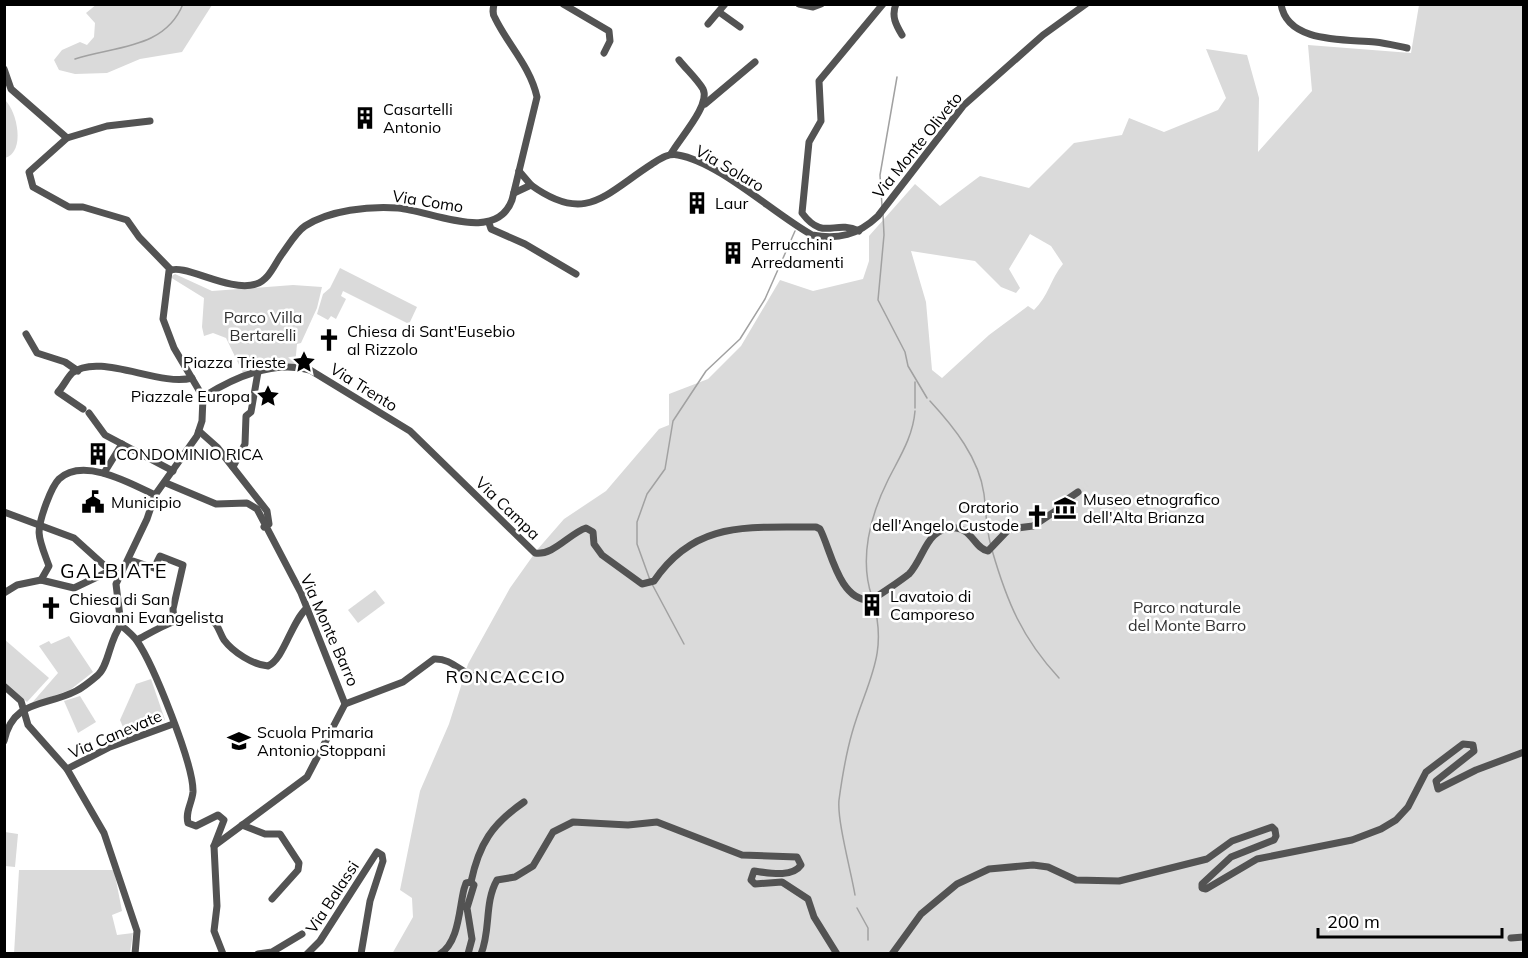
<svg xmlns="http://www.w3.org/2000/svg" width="1528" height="958" font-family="Mulish,sans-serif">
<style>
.green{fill:#dadada;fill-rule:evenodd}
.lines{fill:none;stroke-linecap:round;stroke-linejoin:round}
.stream{stroke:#a1a1a1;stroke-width:1.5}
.minor-tunnel{stroke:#d9d9d9;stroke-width:7;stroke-dasharray:7 3.5;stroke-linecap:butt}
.minor{stroke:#535353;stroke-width:7}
.labels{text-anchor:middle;stroke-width:5;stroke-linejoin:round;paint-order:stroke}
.poi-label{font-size:16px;fill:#000;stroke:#fff;text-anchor:start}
.street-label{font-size:16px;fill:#000;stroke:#fff}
.park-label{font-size:16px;fill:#313131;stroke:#fff}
.neighbourhood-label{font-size:18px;letter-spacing:1.5px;fill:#000;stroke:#fff}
.quarter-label{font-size:20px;letter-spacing:1.5px;fill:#000;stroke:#fff}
</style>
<rect width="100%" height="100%" fill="#fff"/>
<g class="green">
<polygon points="97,4 212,4 212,5 182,52 140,59 107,73 75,74 59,70 54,60 62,50 80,42 87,45 94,37 95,23 86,13"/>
<path d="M1419,5H1523V953L392,954L413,917L412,898L400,890L420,791L449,724L468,664L510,588L537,550L564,519L606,491L659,429L669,425V394L708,379L741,346L780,280L813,291L863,279L869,261V236L915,184L940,206L980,176L1029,188L1074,143L1122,135L1129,118L1164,132L1218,110L1226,98L1206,49L1247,55L1259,98L1258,152L1312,91L1308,45L1411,53ZM1030,234L1051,246L1063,264C1051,278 1048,297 1034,310L1028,306L989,335L942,378L932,370L926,302L911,251L975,261L1001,287L1016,293L1020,288L1009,269Z"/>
<path d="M5,100C17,111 26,152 5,158Z"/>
<polygon points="340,268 417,307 409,324 343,291 341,296 346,299 336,319 331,316 328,320 317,314 323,294 330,288"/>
<polygon points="175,274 212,291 293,285 322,287 317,308 301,343 297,344 295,365 243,373 226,338 213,333 204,336 202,327 204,298 170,277"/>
<polygon points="375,590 385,603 358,623 348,610"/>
<polygon points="69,636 93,672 70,690 31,704 58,673 39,646 49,641 51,644"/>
<polygon points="4,639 49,678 27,702 5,682"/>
<polygon points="151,679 165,720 126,734 120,720 136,684"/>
<polygon points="80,696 96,722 78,733 64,701"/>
<polygon points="5,832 18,834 15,867 5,866"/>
<polygon points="19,870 114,870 122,911 112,915 117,935 133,933 130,953 14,954"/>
</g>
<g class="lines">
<g class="stream">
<path d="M75,59C115,46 165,49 183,4"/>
<polyline points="882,206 880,175 897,77"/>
<polyline points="883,214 884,235 878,300 905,352 908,366 927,398"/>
<path d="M930,401C954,427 979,458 984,494C986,511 986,529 991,546"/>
<polyline points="915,408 915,382"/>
<path d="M992,550C1007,602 1022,638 1059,678"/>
<polyline points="650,580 637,544 637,522 647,494 665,469 673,421 706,371 740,339 765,299 795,231"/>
<polyline points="652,584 684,644"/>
<path d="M872,597C859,559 870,516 888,480C899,458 913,437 915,411"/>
<path d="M855,895C851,871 837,821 839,800C842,778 846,754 852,733C866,683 889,655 873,601"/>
<polyline points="857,908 868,928 868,940"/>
</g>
<polyline class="minor-tunnel" points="1078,492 1087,484"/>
<g class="minor">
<polyline points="563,4 609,31 610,41 604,53"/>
<polyline points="799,4 813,7 821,4"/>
<path d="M896,4C891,16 896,25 902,35"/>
<path d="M1281,4C1287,44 1347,39 1375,42C1386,43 1397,46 1407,48"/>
<polyline points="719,12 740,27"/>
<polyline points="708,24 725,4"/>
<polyline points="4,69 11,89 67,138"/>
<polyline points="705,104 755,62"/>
<polyline points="150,121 107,126 67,138 29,172 33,187 69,207 83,207 127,220 139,237 171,270"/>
<path d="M671,154C679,139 711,105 703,89C697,79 686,69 679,60"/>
<path d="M531,185C586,225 605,194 652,164C660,159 668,153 678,155C719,162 774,214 812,235C838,240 858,235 878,216L963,106L1043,35L1086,4"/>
<polyline points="514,193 531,185 519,171"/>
<polyline points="489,223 491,229 525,244 576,274"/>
<path d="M859,231C834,219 824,242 802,213L809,142L821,121L819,81L883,4"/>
<polyline points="26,334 37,353 65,362 78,371"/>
<path d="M203,397C233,378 273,360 310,370L410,431L535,553C553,556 570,533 586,528L593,532L594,544L602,555L642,584L654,581C696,519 750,528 816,527L820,529C831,550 839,601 870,600C876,598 904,578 909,574C925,557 926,526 956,528C972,529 975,549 988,551L1009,529L1033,526L1060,508"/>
<path d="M83,409L58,392C63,387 67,378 72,373C99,352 159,387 192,378"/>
<polyline points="89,413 105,435 173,471"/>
<polyline points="199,431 217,447 267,511 269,524 264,527"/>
<polyline points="233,467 245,444 246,416 251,412 258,372"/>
<polyline points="104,473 122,444"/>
<polyline points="166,483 216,504 247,503 257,509 301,593 345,704 307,777 214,846"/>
<polyline points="1065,501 1078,492"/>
<polyline points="4,512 74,538 105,566 122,572"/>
<polyline points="133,561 154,568 160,556 183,565 173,609 174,622"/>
<path d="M41,580L49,566C38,536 35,534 46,504C49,496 53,485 59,479C83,456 132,484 155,495"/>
<polyline points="4,593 17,585 41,580 74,588 114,569"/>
<path d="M121,625L116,584L147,519L155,495L197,436L202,421L203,397L174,348L163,319L169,271C183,262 229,293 256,284C269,280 274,265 282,254C288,246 296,232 305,226C330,210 369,206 398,208C432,211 496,244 512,200L537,97C530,66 508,45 495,18C492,14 493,9 494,4"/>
<path d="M121,625C126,630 133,635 137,641C153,664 194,765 193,792C192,803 185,812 188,823L196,826L218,815L224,820L214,846L217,906L214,931L223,954"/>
<path d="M137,640C156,630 185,611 208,618C218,622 219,632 224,640C233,652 253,665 268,666C284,659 291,622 307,608"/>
<polyline points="4,686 21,701 28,725 67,769 104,833 137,931 135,954"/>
<path d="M345,704L403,682L434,659C454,658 462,676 481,678"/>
<path d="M4,741C13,699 45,707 76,691C84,687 91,681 98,675C109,665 109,640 121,625"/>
<polyline points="67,769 110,747 173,724"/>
<polyline points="242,825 265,834 280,834 299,863 298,870 272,899"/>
<path d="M471,882C479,844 492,824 524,802"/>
<polyline points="1511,938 1524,937"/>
<polyline points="258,954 272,952 302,934"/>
<polyline points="307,954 320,941 377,852 382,855 383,861 370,901 361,954"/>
<path d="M440,954C459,942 459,909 464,889L466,883L471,882L474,885L467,908L472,939L468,954"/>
<path d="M481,954C491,930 484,903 497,880L515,877L533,866L553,832L573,822L628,825L657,822L742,855L797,857L801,865C792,878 769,873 754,871L751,880L755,884L782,882L808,899L814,917L837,954"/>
<polyline points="892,954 921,914 957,884 989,869 1033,865 1048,867 1076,880 1119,881 1207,859 1232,841 1272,827 1275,830 1276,836 1274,840 1231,857 1202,884 1202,888 1206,889 1257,859 1352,840 1381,829 1396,820 1408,807 1426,772 1463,744 1473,745 1474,751 1436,781 1438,789 1476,770 1524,752"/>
</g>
</g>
<defs>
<g id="building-bare" transform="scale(1.8)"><path d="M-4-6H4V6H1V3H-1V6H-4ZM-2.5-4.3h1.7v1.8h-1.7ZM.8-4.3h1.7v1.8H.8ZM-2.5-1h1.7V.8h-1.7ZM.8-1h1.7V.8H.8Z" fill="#000" stroke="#fff" stroke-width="2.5" paint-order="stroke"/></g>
<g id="church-bare" transform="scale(1.8)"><path d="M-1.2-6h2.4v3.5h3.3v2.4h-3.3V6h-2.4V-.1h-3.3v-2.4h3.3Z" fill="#000" stroke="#fff" stroke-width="2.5" paint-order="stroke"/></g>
<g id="sight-bare" transform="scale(1.8)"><path d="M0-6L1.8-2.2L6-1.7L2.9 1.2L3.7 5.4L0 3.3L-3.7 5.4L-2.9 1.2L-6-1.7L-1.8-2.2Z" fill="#000" stroke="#fff" stroke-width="2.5" paint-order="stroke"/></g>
<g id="civic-bare" transform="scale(1.8)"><path d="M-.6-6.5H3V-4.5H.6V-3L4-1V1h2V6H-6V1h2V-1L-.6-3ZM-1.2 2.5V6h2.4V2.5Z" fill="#000" stroke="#fff" stroke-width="2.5" paint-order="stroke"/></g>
<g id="museum-bare" transform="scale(1.8)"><path d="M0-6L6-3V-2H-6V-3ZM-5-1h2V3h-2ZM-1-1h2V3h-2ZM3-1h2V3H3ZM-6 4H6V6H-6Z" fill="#000" stroke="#fff" stroke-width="2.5" paint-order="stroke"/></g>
<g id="school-bare" transform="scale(1.8)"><path d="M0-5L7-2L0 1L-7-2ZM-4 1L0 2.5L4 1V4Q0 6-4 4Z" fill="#000" stroke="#fff" stroke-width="2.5" paint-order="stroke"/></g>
</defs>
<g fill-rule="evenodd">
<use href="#building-bare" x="365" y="118"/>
<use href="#building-bare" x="697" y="203"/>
<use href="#building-bare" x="733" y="253"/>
<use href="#church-bare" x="329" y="340"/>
<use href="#sight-bare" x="304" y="362"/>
<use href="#sight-bare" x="268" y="396"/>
<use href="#building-bare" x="98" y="454"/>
<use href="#civic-bare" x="93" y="502"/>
<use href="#museum-bare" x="1065" y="508"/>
<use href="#church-bare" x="1037" y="516"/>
<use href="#building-bare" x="872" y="605"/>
<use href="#church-bare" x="51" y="608"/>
<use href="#school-bare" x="239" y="741"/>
</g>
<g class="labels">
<g class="poi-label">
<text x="383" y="115">Casartelli<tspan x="383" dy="18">Antonio</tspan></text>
<text x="715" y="209">Laur</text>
<text x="751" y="250">Perrucchini<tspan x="751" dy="18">Arredamenti</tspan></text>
<text x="347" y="337">Chiesa di Sant'Eusebio<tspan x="347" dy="18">al Rizzolo</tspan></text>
<text x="286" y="368" text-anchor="end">Piazza Trieste</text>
<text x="250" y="402" text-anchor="end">Piazzale Europa</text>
<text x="116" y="460">CONDOMINIO RICA</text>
<text x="1083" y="505">Museo etnografico<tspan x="1083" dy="18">dell'Alta Brianza</tspan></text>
<text x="111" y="508">Municipio</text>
<text x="1019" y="513" text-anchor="end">Oratorio<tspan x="1019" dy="18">dell'Angelo Custode</tspan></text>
<text x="890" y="602">Lavatoio di<tspan x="890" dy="18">Camporeso</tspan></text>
<text x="69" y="605">Chiesa di San<tspan x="69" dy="18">Giovanni Evangelista</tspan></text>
<text x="257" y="738">Scuola Primaria<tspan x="257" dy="18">Antonio Stoppani</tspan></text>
</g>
<g class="street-label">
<text transform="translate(917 145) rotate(-51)" y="6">Via Monte Oliveto</text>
<text transform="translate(730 168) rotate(30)" y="6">Via Solaro</text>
<text transform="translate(428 201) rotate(9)" y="6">Via Como</text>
<text transform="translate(364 387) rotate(32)" y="6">Via Trento</text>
<text transform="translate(508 508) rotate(44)" y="6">Via Campa</text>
<text transform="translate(330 630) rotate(66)" y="6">Via Monte Barro</text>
<text transform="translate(115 734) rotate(-23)" y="6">Via Canevate</text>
<text transform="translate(332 897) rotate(-57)" y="6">Via Balassi</text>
</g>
<g class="park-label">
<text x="263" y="323">Parco Villa<tspan x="263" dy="18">Bertarelli</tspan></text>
<text x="1187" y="613">Parco naturale<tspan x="1187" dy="18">del Monte Barro</tspan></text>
</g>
<g class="neighbourhood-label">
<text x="506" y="683">RONCACCIO</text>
</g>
<g class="quarter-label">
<text x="114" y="578">GALBIATE</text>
</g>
</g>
<rect width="1528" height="958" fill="none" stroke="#000000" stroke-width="12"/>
<path d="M1318 928v9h184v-9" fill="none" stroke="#000000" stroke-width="3"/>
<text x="1327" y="928" font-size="18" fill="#000000" stroke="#ffffff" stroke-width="4.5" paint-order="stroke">200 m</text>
</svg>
